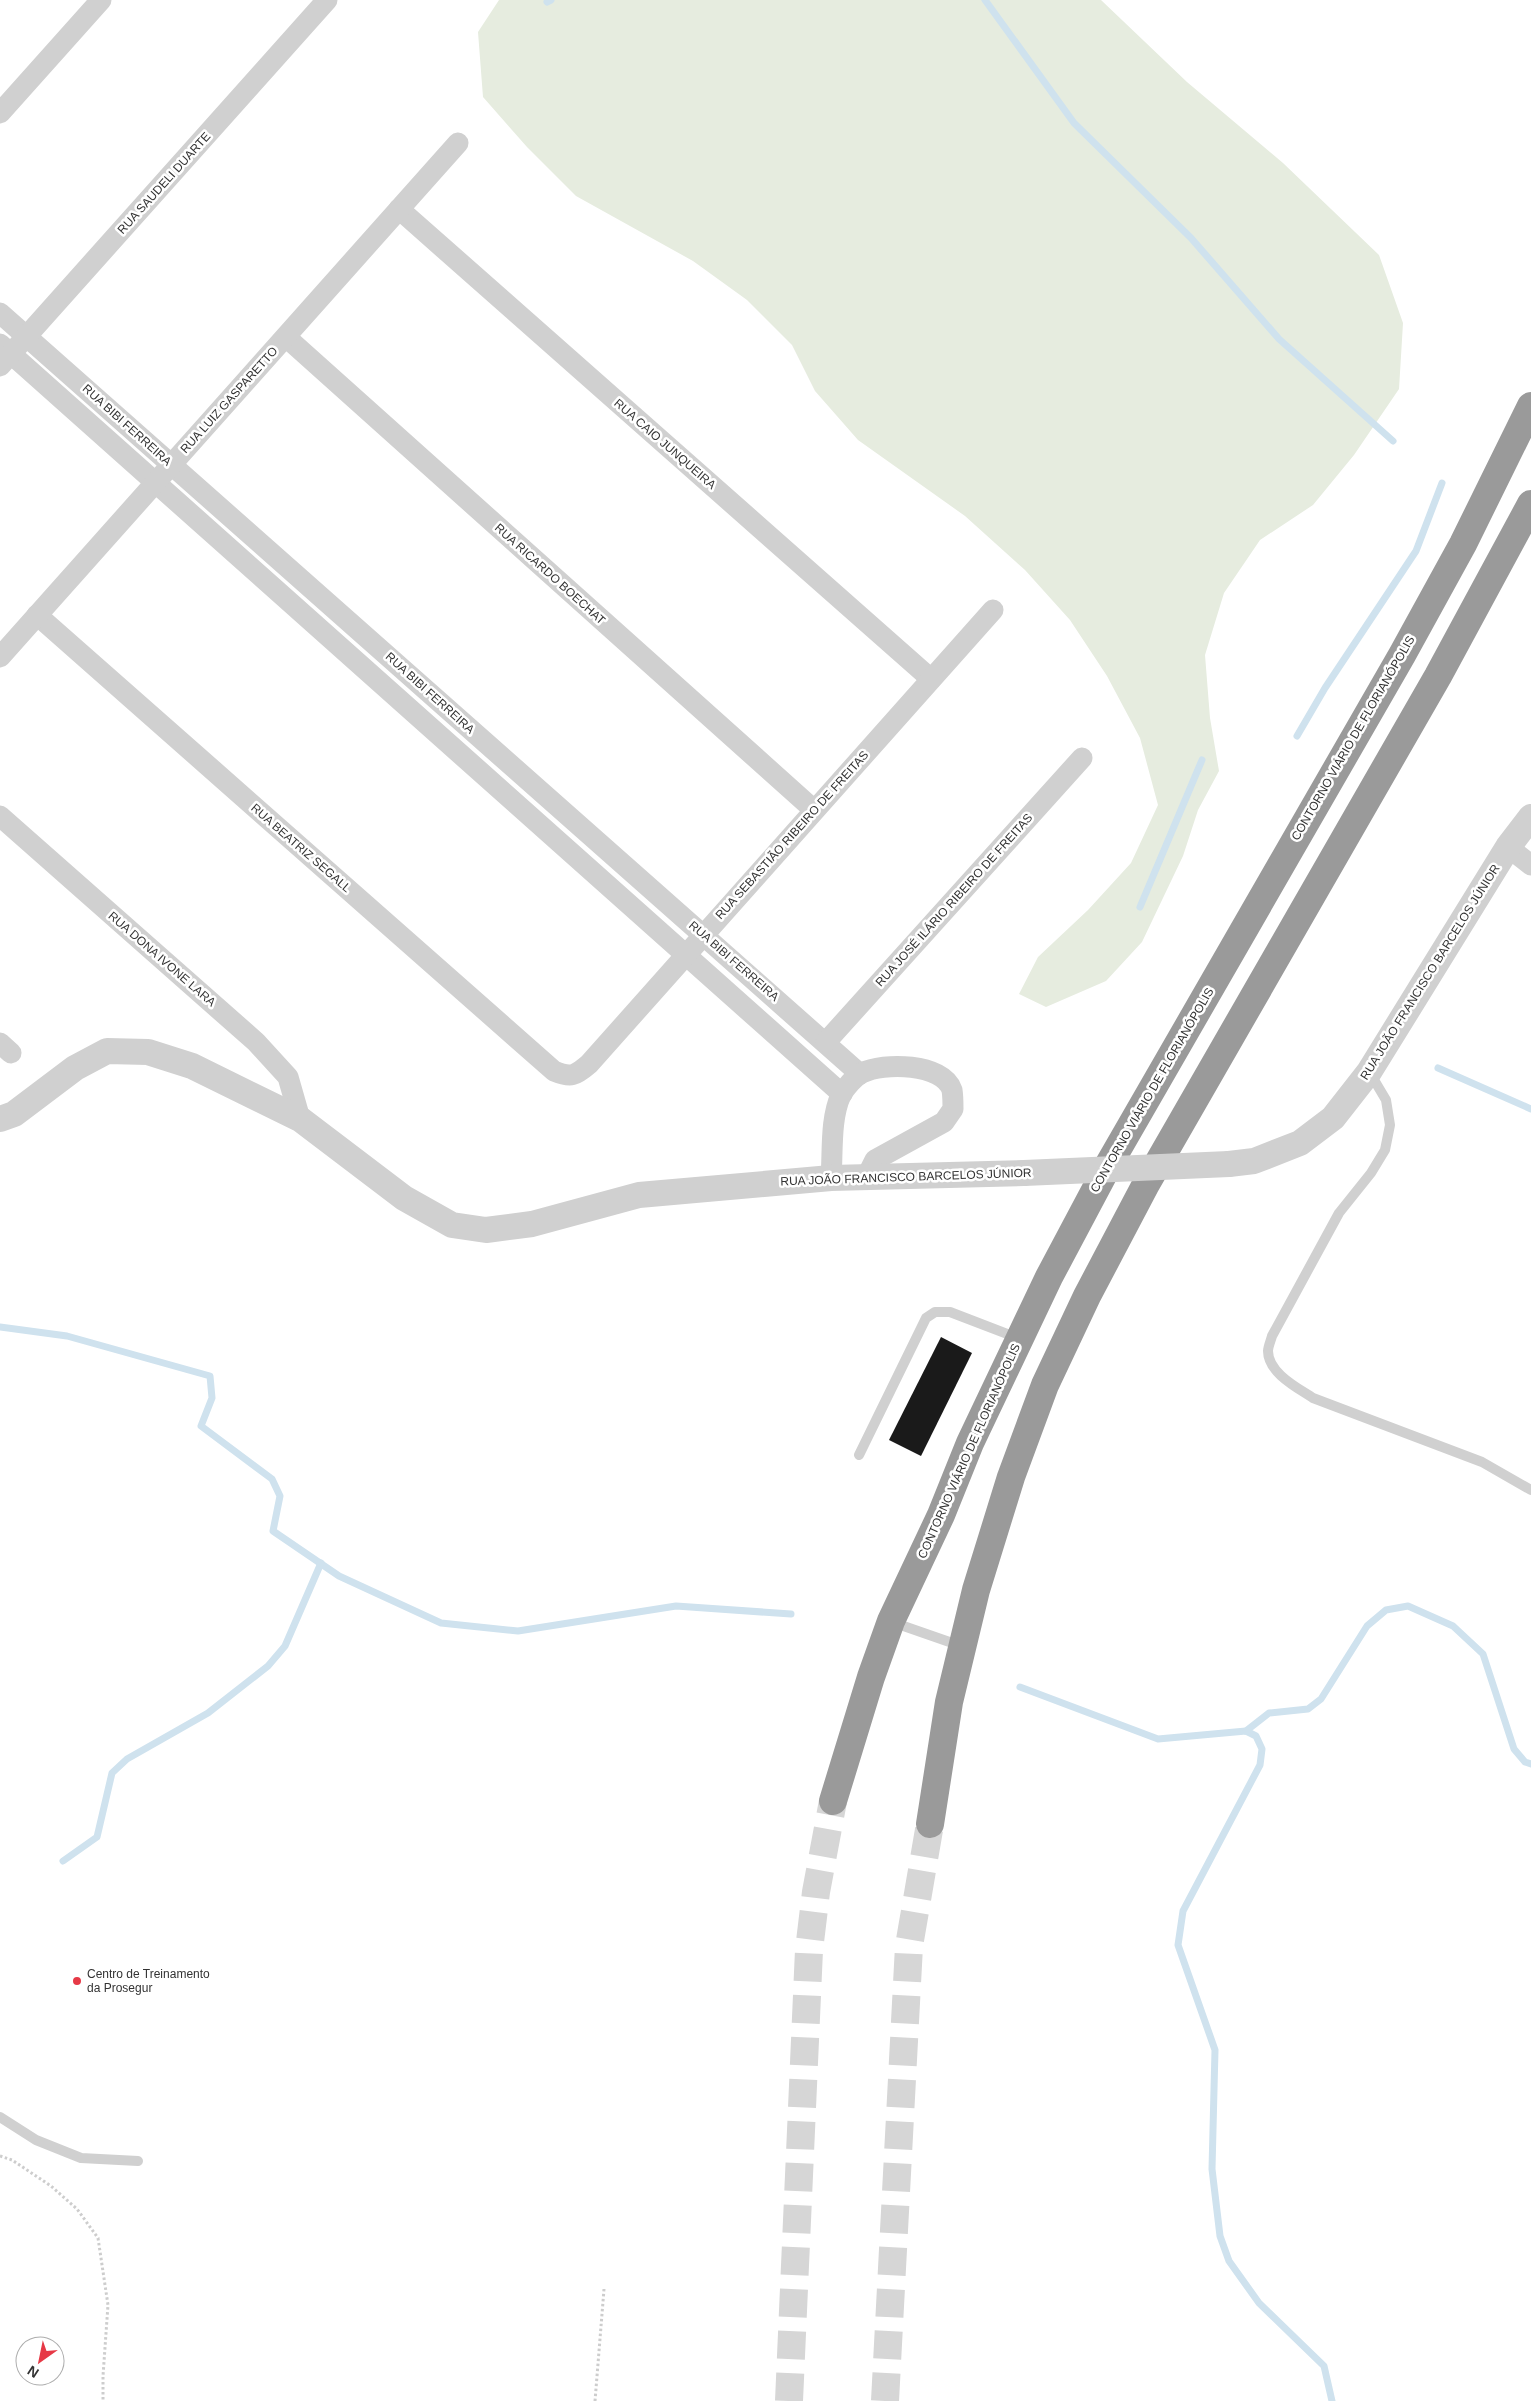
<svg xmlns="http://www.w3.org/2000/svg" width="1531" height="2401" font-family="Arial,sans-serif">
<style>
.green{fill:#e6ecdf}
.lines{fill:none;stroke-linecap:round;stroke-linejoin:round}
.stream{stroke:#cfe2ee;stroke-width:7}
.building{fill:#1a1a1a}
.motorway-tunnel{stroke:#d6d6d6;stroke-width:28;stroke-dasharray:28 14;stroke-linecap:butt}
.path{stroke:#cdcdcd;stroke-width:3;stroke-dasharray:2.5 2.5;stroke-linecap:butt}
.service{stroke:#d0d0d0;stroke-width:10}
.minor{stroke:#d0d0d0;stroke-width:21}
.tertiary{stroke:#d0d0d0;stroke-width:26}
.motorway{stroke:#9a9a9a;stroke-width:28}
.tertiary-bridge{stroke:#d0d0d0;stroke-width:26}
.poi-dot{fill:#e63946;stroke:#fff;stroke-width:2}
.labels{text-anchor:middle;stroke-width:5;stroke-linejoin:round;paint-order:stroke}
.street-label{font-size:12px;fill:#333;stroke:#fff}
.poi-label{font-size:12px;fill:#333;stroke:#fff;text-anchor:start}
</style>
<rect width="100%" height="100%" fill="#fff"/>
<polygon class="green" points="499,0 1101,0 1187,82 1283,163 1379,255 1403,323 1399,389 1354,455 1313,505 1260,540 1224,593 1205,655 1210,718 1219,771 1198,810 1183,856 1142,942 1106,981 1046,1007 1019,994 1038,957 1088,910 1131,863 1158,805 1140,738 1107,676 1070,620 1025,570 965,516 858,440 815,391 792,345 747,300 693,261 576,196 527,147 483,97 478,32"/>
<g class="lines">
<g class="stream">
<polyline points="985,0 1074,123 1191,238 1279,339 1393,441"/>
<polyline points="547,2 551,0"/>
<polyline points="1297,736 1325,688 1416,551 1442,483"/>
<polyline points="1140,907 1202,760"/>
<polyline points="1438,1068 1531,1109"/>
<polyline points="0,1327 67,1336 210,1376 212,1398 201,1426 272,1479 280,1496 273,1531 339,1576 441,1623 518,1631 676,1606 791,1614"/>
<polyline points="1020,1687 1158,1739 1246,1731 1256,1736 1262,1749 1260,1765 1183,1911 1178,1945 1215,2050 1212,2169 1220,2236 1229,2261 1259,2303 1324,2366 1332,2401"/>
<polyline points="1246,1731 1269,1713 1308,1709 1321,1699 1367,1626 1386,1610 1408,1606 1453,1626 1483,1654 1514,1749 1525,1762 1531,1764"/>
<polyline points="63,1861 97,1837 112,1773 127,1759 208,1713 268,1666 285,1646 321,1563"/>
</g>
</g>
<polygon class="building" points="941,1337 972,1353 921,1456 889,1440"/>
<g class="lines">
<g class="motorway-tunnel">
<polyline points="789,2401 809,1950 816,1892 833,1801"/>
<polyline points="885,2401 909,1946 930,1824"/>
</g>
<g class="path">
<polyline points="0,2156 12,2160 51,2186 77,2209 98,2238 108,2305 103,2376 103,2401"/>
<polyline points="595,2401 604,2289"/>
</g>
<g class="service">
<path d="M1370,1073L1386,1100L1390,1125L1385,1150L1371,1173L1339,1213L1272,1336C1271,1340 1268,1347 1268,1351C1268,1373 1298,1388 1313,1398L1482,1462L1531,1490"/>
<polyline points="859,1455 926,1318 935,1312 950,1312 1018,1338"/>
<polyline points="892,1622 961,1646"/>
<polyline points="0,2117 36,2140 81,2158 138,2161"/>
</g>
<g class="minor">
<polyline points="0,113 101,0"/>
<polyline points="399,209 931,679"/>
<polyline points="0,313 860,1074"/>
<polyline points="286,337 814,810"/>
<polyline points="0,344 842,1094"/>
<polyline points="0,366 327,0"/>
<path d="M37,615L554,1071C571,1078 575,1076 589,1064L993,610"/>
<polyline points="0,657 458,143"/>
<polyline points="0,816 256,1042 288,1077 300,1119"/>
<polyline points="1508,847 1531,865"/>
<polyline points="826,1042 1082,758"/>
<polyline points="0,1043 11,1053"/>
<path d="M831,1178C833,1152 830,1119 841,1095C845,1088 855,1076 862,1073C883,1062 943,1063 952,1090C953,1096 953,1103 953,1109L944,1122L875,1160L867,1176"/>
</g>
<g class="tertiary">
<polyline points="0,1119 14,1114 75,1068 107,1051 148,1052 192,1066 300,1119 404,1198 452,1225 486,1230 532,1224 639,1195 831,1178 1024,1173"/>
<polyline points="1229,1164 1254,1161 1300,1143 1333,1118 1369,1072 1508,847 1531,817"/>
</g>
<g class="motorway">
<polyline points="833,1801 871,1677 891,1621 941,1515 970,1443 1049,1277 1109,1164 1402,655 1463,544 1531,406"/>
<polyline points="930,1824 949,1702 976,1590 1011,1477 1045,1385 1087,1296 1146,1184 1438,676 1531,504"/>
</g>
<polyline class="tertiary-bridge" points="1024,1173 1229,1164"/>
</g>
<circle class="poi-dot" cx="77" cy="1981" r="5"/>
<g class="labels">
<g class="street-label">
<text transform="translate(164 183) rotate(-48)" y="4">RUA SAUDELI DUARTE</text>
<text transform="translate(229 400) rotate(-48)" y="4">RUA LUIZ GASPARETTO</text>
<text transform="translate(127 425) rotate(42)" y="4">RUA BIBI FERREIRA</text>
<text transform="translate(665 444) rotate(41)" y="4">RUA CAIO JUNQUEIRA</text>
<text transform="translate(550 574) rotate(42)" y="4">RUA RICARDO BOECHAT</text>
<text transform="translate(430 693) rotate(42)" y="4">RUA BIBI FERREIRA</text>
<text transform="translate(1353 738) rotate(-60)" y="4">CONTORNO VIÁRIO DE FLORIANÓPOLIS</text>
<text transform="translate(792 835) rotate(-48)" y="4">RUA SEBASTIÃO RIBEIRO DE FREITAS</text>
<text transform="translate(301 848) rotate(41)" y="4">RUA BEATRIZ SEGALL</text>
<text transform="translate(954 900) rotate(-48)" y="4">RUA JOSÉ ILÁRIO RIBEIRO DE FREITAS</text>
<text transform="translate(162 959) rotate(41)" y="4">RUA DONA IVONE LARA</text>
<text transform="translate(734 961) rotate(41)" y="4">RUA BIBI FERREIRA</text>
<text transform="translate(1430 972) rotate(-58)" y="4">RUA JOÃO FRANCISCO BARCELOS JÚNIOR</text>
<text transform="translate(1152 1090) rotate(-60)" y="4">CONTORNO VIÁRIO DE FLORIANÓPOLIS</text>
<text transform="translate(906 1177) rotate(-2)" y="4">RUA JOÃO FRANCISCO BARCELOS JÚNIOR</text>
<text transform="translate(969 1451) rotate(-66)" y="4">CONTORNO VIÁRIO DE FLORIANÓPOLIS</text>
</g>
<g class="poi-label">
<text x="87" y="1978">Centro de Treinamento<tspan x="87" dy="14">da Prosegur</tspan></text>
</g>
</g>
<g transform="translate(40 2361) rotate(213)"><circle r="24" fill="#ffffff" stroke="#adadad"/>
<path d="M0-4L9 19L0 12L-9 19Z" fill="#e63946"/>
<text y="-8" font-size="14" font-weight="bold" text-anchor="middle" fill="#333333">N</text>
</g>
</svg>
